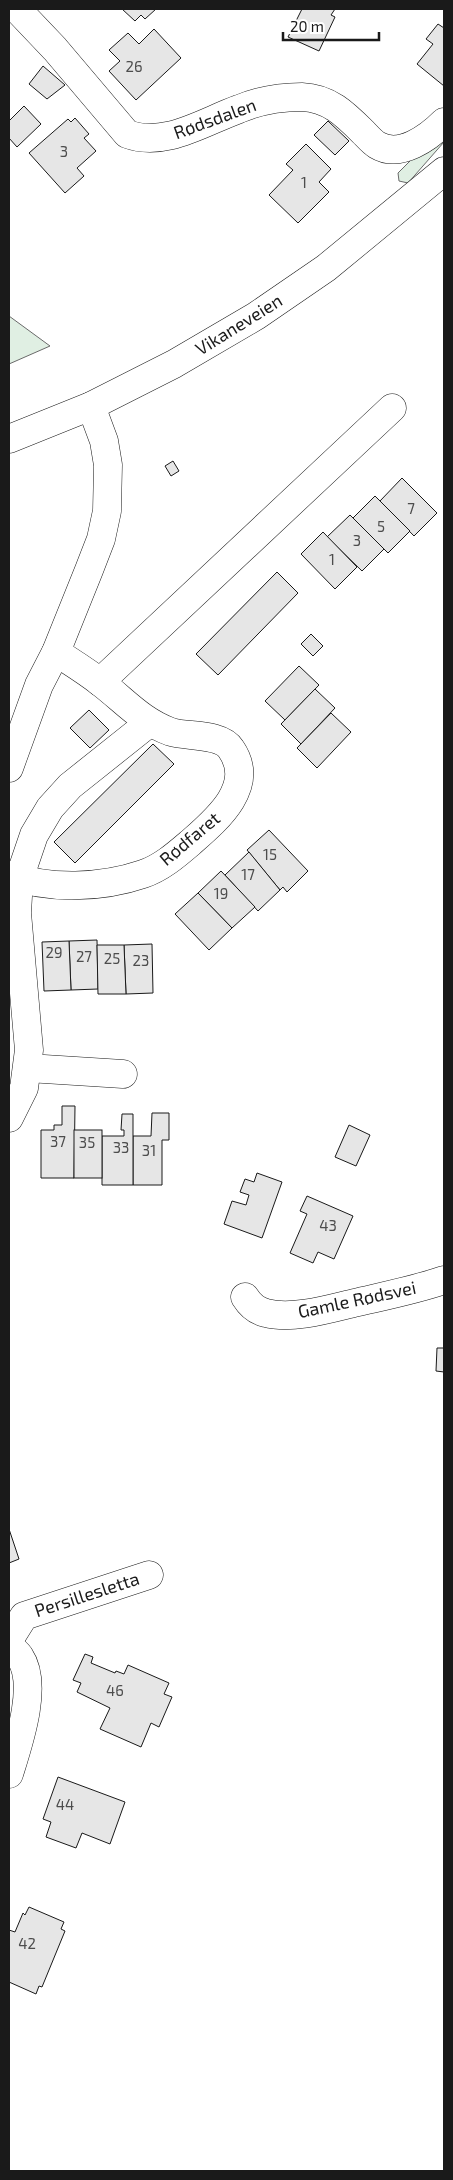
<svg xmlns="http://www.w3.org/2000/svg" width="453" height="2180" font-family="'Exo 2',sans-serif">
<style>
.green{fill:#e0efe3;stroke:#6a6a6a}
.building{fill:#e6e6e6;stroke:#1a1a1a}
.lines{fill:none;stroke-linecap:round;stroke-linejoin:round}
.minor-casing{stroke:#1a1a1a;stroke-width:29}
.major-casing{stroke:#1a1a1a;stroke-width:29}
.minor{stroke:#fff;stroke-width:28}
.major{stroke:#fff;stroke-width:28}
.labels{text-anchor:middle;stroke-width:4;stroke-linejoin:round;paint-order:stroke}
.number-label{font-size:15px;fill:#4d4d4d}
.street-label{font-size:18px;fill:#1a1a1a;stroke:#fff}
</style>
<rect width="100%" height="100%" fill="#fff"/>
<g class="green">
<polygon points="444,127 444,142 408,183 399,181 398,173"/>
<polygon points="9,316 50,346 9,364"/>
</g>
<g class="building">
<polygon points="122,9 156,9 145,19 141,15 135,21"/>
<polygon points="302,9 335,9 331,15 335,17 319,51 288,37"/>
<polygon points="438,24 444,28 444,86 417,64 433,44 426,39"/>
<polygon points="154,29 181,58 136,100 109,71 120,61 109,50 128,33 139,44"/>
<polygon points="43,66 65,85 47,99 29,84"/>
<polygon points="24,106 41,124 17,147 9,138 9,121"/>
<polygon points="75,118 89,134 84,138 96,151 77,168 84,176 65,193 29,153 68,119 71,122"/>
<polygon points="328,121 349,141 335,155 314,135"/>
<polygon points="306,144 331,169 319,182 329,192 298,223 269,195 293,170 286,164"/>
<polygon points="173,461 179,471 171,476 165,466"/>
<polygon points="402,478 437,513 414,536 380,501"/>
<polygon points="375,496 410,531 388,553 353,518"/>
<polygon points="350,515 384,549 362,571 327,537"/>
<polygon points="323,532 357,567 335,589 301,554"/>
<polygon points="277,572 298,593 218,675 196,654"/>
<polygon points="311,634 323,646 313,656 301,644"/>
<polygon points="299,666 319,685 285,720 265,701"/>
<polygon points="315,689 335,708 301,744 281,724"/>
<polygon points="89,710 109,730 90,748 70,728"/>
<polygon points="331,713 351,732 317,768 297,748"/>
<polygon points="153,744 174,764 75,863 54,842"/>
<polygon points="269,830 308,871 287,892 283,887 280,890 247,850"/>
<polygon points="249,852 280,890 258,911 225,875"/>
<polygon points="221,871 255,907 232,928 198,893"/>
<polygon points="198,893 232,928 209,950 175,914"/>
<polygon points="97,940 98,989 71,990 69,941"/>
<polygon points="69,941 71,990 44,991 42,942"/>
<polygon points="152,944 153,993 126,994 124,945"/>
<polygon points="97,945 124,945 126,994 98,994"/>
<polygon points="62,1106 75,1106 74,1178 41,1178 41,1130 54,1130 54,1125 62,1125"/>
<polygon points="152,1113 169,1113 169,1140 162,1140 162,1185 133,1185 133,1136 151,1136"/>
<polygon points="122,1114 133,1114 133,1185 102,1185 102,1136 124,1136 124,1130 121,1130"/>
<polygon points="349,1125 370,1135 356,1166 335,1157"/>
<rect x="74" y="1130" width="28" height="48"/>
<polygon points="257,1173 282,1182 262,1238 224,1224 232,1201 246,1205 249,1195 240,1192 245,1179 254,1182"/>
<polygon points="307,1196 353,1216 334,1259 318,1252 313,1263 290,1253 307,1214 300,1211"/>
<polygon points="437,1348 444,1348 444,1372 436,1371"/>
<polygon points="9,1529 19,1559 9,1563"/>
<polygon points="85,1654 93,1657 91,1663 115,1673 116,1671 124,1674 128,1665 169,1683 164,1694 172,1697 159,1727 151,1723 141,1747 100,1729 110,1708 77,1692 81,1683 73,1680"/>
<polygon points="58,1777 125,1802 110,1844 82,1833 76,1848 46,1837 51,1822 43,1819"/>
<polygon points="29,1907 64,1922 61,1929 65,1931 42,1987 39,1986 36,1994 9,1982 9,1930 15,1932 23,1913 25,1915"/>
</g>
<g class="lines">
<g class="minor-casing">
<g id="minor">
<path d="M17,9L55,49L127,134C165,148 203,122 239,109C258,101 281,97 302,97C329,98 345,114 363,132C367,136 372,142 377,145C400,159 429,137 444,122"/>
<polyline points="100,682 392,408"/>
<polyline points="9,768 39,685 56,652 89,570 101,539 107,511 108,465 104,441 91,406"/>
<path d="M9,875C49,890 102,888 143,874C161,868 176,855 190,843C215,821 257,787 231,749C221,733 187,737 171,732C141,721 125,701 100,682C86,671 71,662 56,652"/>
<polyline points="28,1068 123,1074"/>
<polyline points="9,1118 24,1088 29,1050 17,913 19,879 34,835 50,808 70,786 149,723"/>
<path d="M245,1297C250,1305 257,1311 266,1313C292,1320 329,1309 354,1303C384,1296 415,1290 444,1280"/>
<polyline points="9,1640 24,1616 149,1575"/>
<path d="M9,1646C12,1649 18,1653 20,1657C39,1685 18,1745 9,1774"/>
</g>
</g>
<g class="major-casing">
<polyline id="major" points="9,439 91,406 174,364 256,316 326,268 444,171"/>
</g>
<use href="#minor" class="minor"/>
<use href="#major" class="major"/>
</g>
<g class="labels">
<g class="number-label">
<text x="134" y="72">26</text>
<text x="64" y="157">3</text>
<text x="304" y="188">1</text>
<text x="411" y="514">7</text>
<text x="381" y="532">5</text>
<text x="357" y="546">3</text>
<text x="332" y="565">1</text>
<text x="270" y="860">15</text>
<text x="248" y="880">17</text>
<text x="221" y="899">19</text>
<text x="54" y="958">29</text>
<text x="84" y="962">27</text>
<text x="112" y="964">25</text>
<text x="141" y="966">23</text>
<text x="58" y="1147">37</text>
<text x="87" y="1148">35</text>
<text x="121" y="1153">33</text>
<text x="149" y="1156">31</text>
<text x="328" y="1231">43</text>
<text x="115" y="1696">46</text>
<text x="65" y="1810">44</text>
<text x="27" y="1949">42</text>
</g>
<g class="street-label">
<text transform="translate(215 119) rotate(-20)" y="6">Rødsdalen</text>
<text transform="translate(239 325) rotate(-32)" y="6">Vikaneveien</text>
<text transform="translate(190 839) rotate(-40)" y="6">Rødfaret</text>
<text transform="translate(357 1300) rotate(-12)" y="6">Gamle Rødsvei</text>
<text transform="translate(87 1595) rotate(-18)" y="6">Persillesletta</text>
</g>
</g>
<rect width="453" height="2180" fill="none" stroke="#1a1a1a" stroke-width="20"/>
<path d="M283 32v8h96v-8" fill="none" stroke="#1a1a1a" stroke-width="2.5"/>
<text x="290" y="32" font-size="15" fill="#1a1a1a" stroke="#ffffff" stroke-width="4" paint-order="stroke">20 m</text>
</svg>
